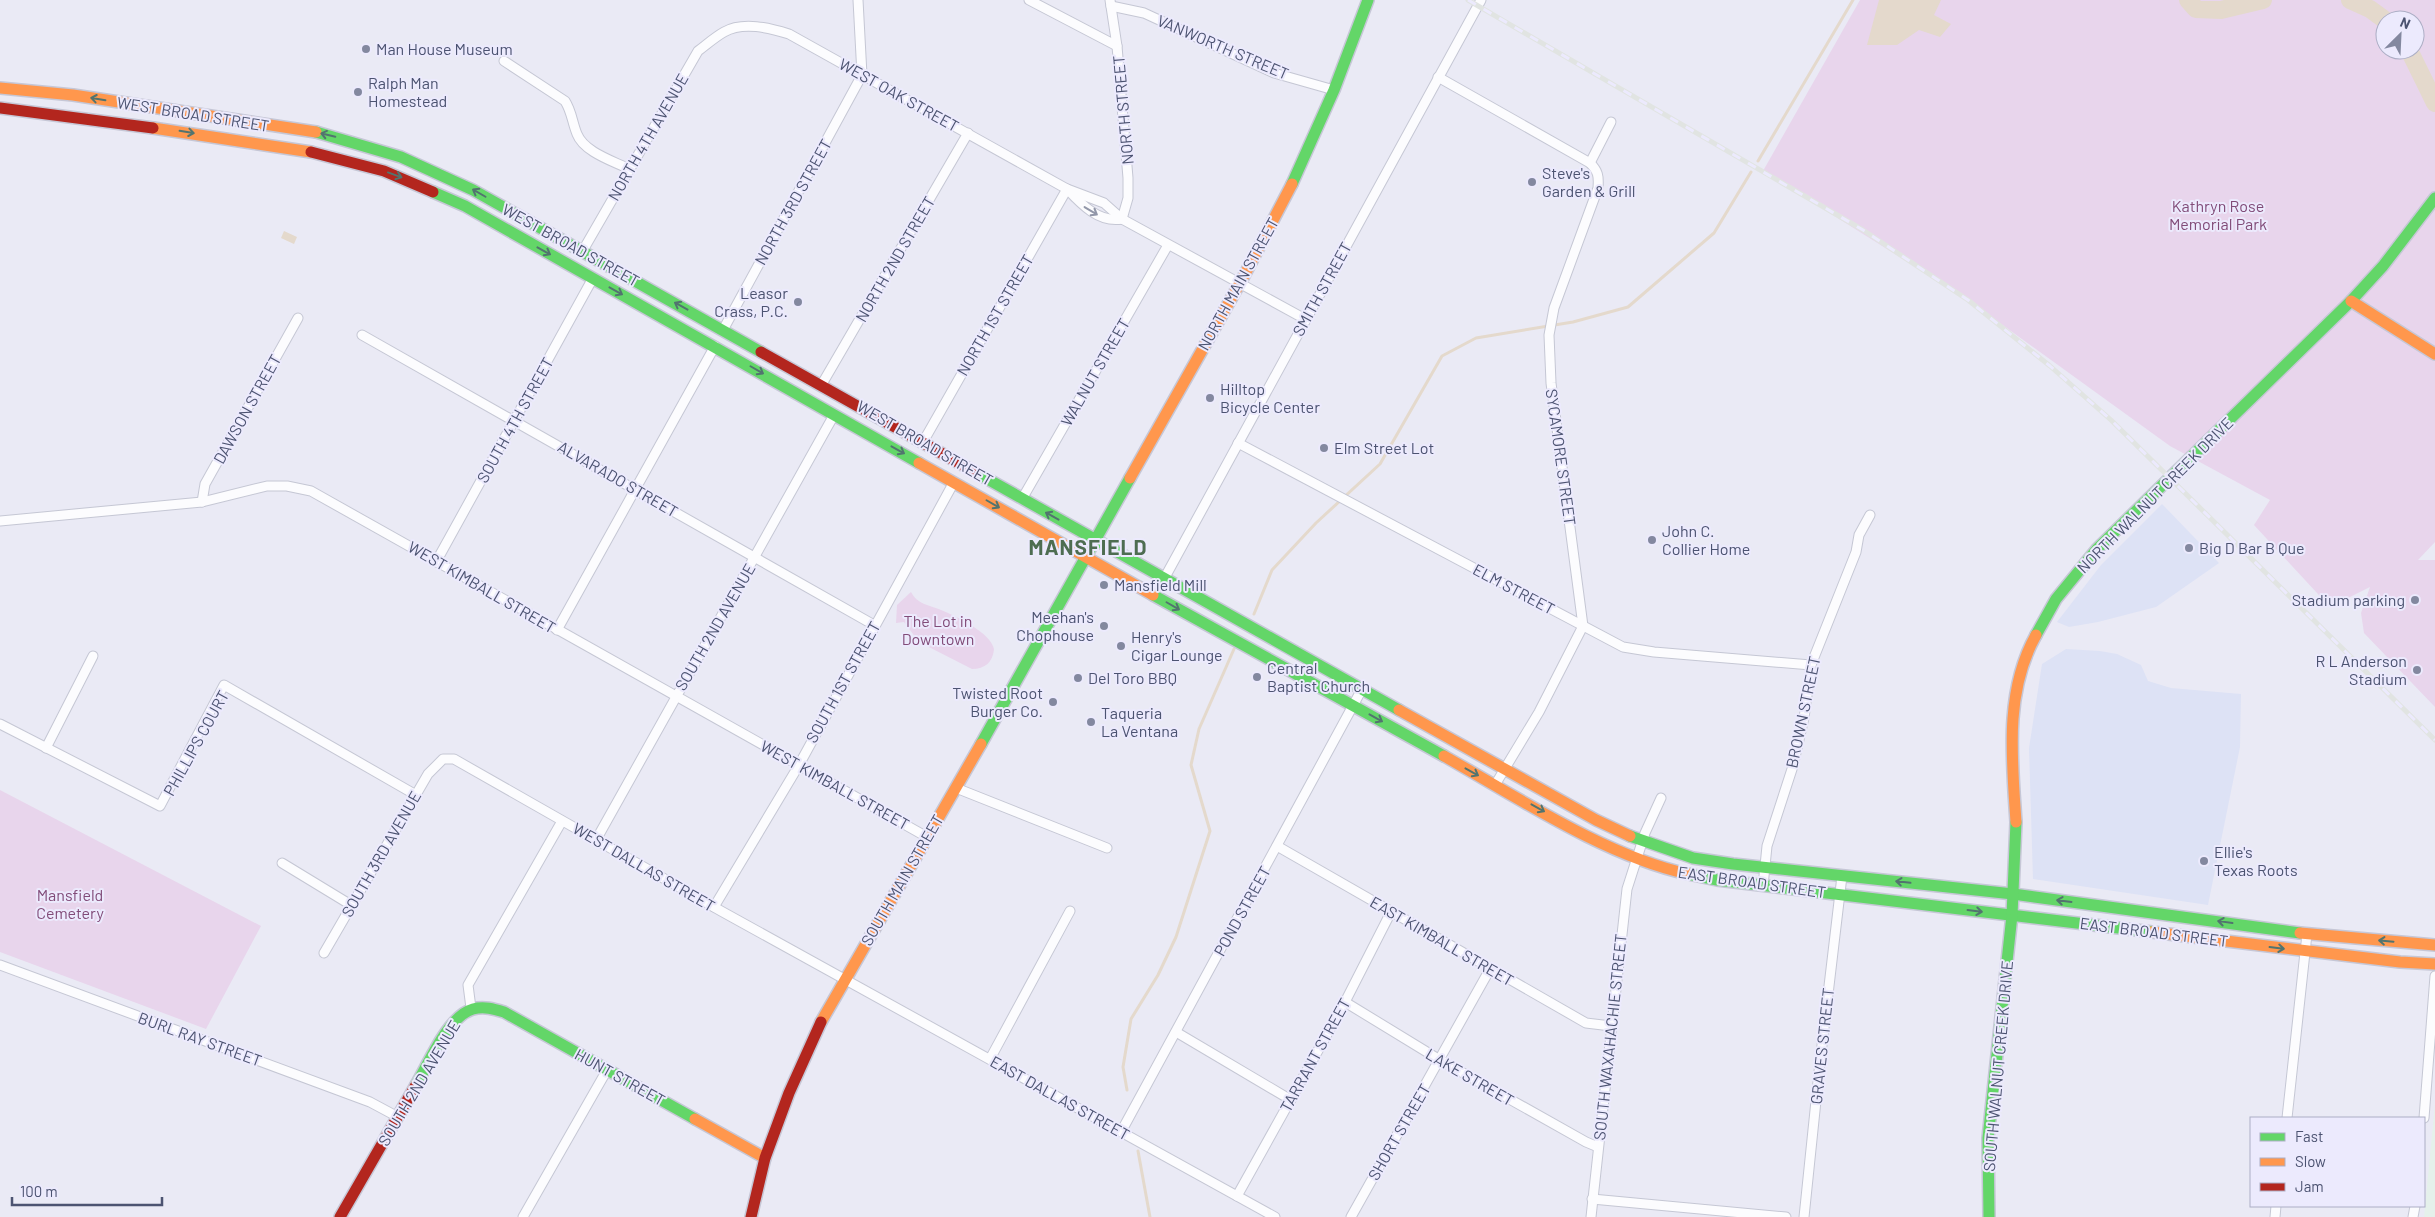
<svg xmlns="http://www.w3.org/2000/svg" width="2435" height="1217" font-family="Barlow,sans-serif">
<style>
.commercial{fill:#dde2f5}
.education{fill:#e5f1eb}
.green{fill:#e8d5ec;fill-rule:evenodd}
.water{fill:#e4d9cc}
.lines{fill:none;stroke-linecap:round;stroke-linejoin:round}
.stream{stroke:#e4d9cc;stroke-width:3}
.river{stroke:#e4d9cc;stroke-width:18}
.street-casing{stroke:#c5c7d4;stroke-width:11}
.fast-casing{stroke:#c6c7d6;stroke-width:14}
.slow-casing{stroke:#c6c7d6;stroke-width:14}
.jam-casing{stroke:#c6c7d6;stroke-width:14}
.street{stroke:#fcfcfe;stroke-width:9}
.fast{stroke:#63d668;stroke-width:11}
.slow{stroke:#ff974d;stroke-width:11}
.jam{stroke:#b3261e;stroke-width:11}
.rail-casing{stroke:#e1e4e2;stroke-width:5}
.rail{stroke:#eceafd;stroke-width:3;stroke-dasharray:9;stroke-linecap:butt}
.oneway{stroke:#52746f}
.oneway2{stroke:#9297a9}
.poi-dot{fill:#83889f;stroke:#eceafd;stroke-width:2}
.labels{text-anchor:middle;stroke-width:4;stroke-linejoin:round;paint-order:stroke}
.street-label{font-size:16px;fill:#4c5371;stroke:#eceafd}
.poi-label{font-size:16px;fill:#4c5371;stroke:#eceafd;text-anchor:start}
.park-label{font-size:16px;fill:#814b78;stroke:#eceafd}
.district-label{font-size:21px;font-weight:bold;letter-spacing:1px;fill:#4e6d51;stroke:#eceafd}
</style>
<rect width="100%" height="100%" fill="#eaeaf5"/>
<g class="commercial">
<polygon points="2162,504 2219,563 2156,607 2098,622 2069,627 2057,622 2101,565"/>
<polygon points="2066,649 2100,651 2117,654 2141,665 2148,681 2171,688 2241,694 2240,747 2208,905 2033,879 2029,748 2042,664"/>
</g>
<polygon class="education" points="2435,1104 2435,1217 2424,1217"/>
<g class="green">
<path d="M1860,0H2435V542L2418,560H2435V707L2364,633L2361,613L2370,587L2330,607L2254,525L2270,500L2170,446L1968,300L1763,171ZM2385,20H2415V50H2385Z"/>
<path d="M911,592C917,604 929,605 941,610C956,616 991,633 994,649C993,662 985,669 972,669L919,642L904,622L896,623L897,605Z"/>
<polygon points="0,790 261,926 206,1029 0,952"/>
</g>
<g class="water">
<polygon points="1879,0 1941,0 1934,15 1951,24 1940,37 1919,30 1897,45 1867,45"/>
<polygon points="284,231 297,237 294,244 281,238"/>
</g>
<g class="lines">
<g class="stream">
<polyline points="1758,161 1853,0"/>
<polyline points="1254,614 1272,570 1316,523 1380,464 1442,356 1476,338 1573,322 1628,307 1714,233 1751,172"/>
<polyline points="1127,1090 1123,1067 1131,1019 1158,975 1176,937 1210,831 1191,765 1199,729 1234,649"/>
<polyline points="1138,1151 1150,1217"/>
</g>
<g class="river">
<polyline points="2188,0 2196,9 2221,10 2263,0"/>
<polyline points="2350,0 2370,9 2385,20"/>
<polyline points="2409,50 2435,103"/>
</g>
<g class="street-casing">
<g id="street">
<polyline points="1029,0 1117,46"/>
<polyline points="1110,0 1117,46 1128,178 1128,198 1122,219"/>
<polyline points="1111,6 1144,13 1274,73 1334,90"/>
<path d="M504,61L565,101C572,112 572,122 577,134C584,152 613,161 629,169"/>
<path d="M1438,77L1590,163C1598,171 1599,176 1598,188L1554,308L1549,335L1551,383L1583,626L1539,712L1495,785"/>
<polyline points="1590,163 1611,122"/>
<path d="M1067,189C1082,205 1099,223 1122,219"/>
<path d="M582,252L698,51C706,45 715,37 724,32C743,21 770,28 789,34L1067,189L1104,203L1122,219L1305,319"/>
<polyline points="723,330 862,75 858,0"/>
<polyline points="362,335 874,625"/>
<polyline points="822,384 968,133"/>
<polyline points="923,442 1067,189"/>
<polyline points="1238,443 1623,647 1654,652 1811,665"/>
<polyline points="1022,499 1168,245"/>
<polyline points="202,502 205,484 298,318"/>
<polyline points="0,521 202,502 267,486 287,486 311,491 927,837"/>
<polyline points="436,562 593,278"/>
<polyline points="1164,579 1481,0"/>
<polyline points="557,630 715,346"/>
<polyline points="0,724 160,806 224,685 416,795"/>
<polyline points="46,748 93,656"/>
<polyline points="956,788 1107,848"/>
<polyline points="596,840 834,415"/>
<polyline points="1277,846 1586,1023 1611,1026"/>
<polyline points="282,863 351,905"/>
<polyline points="1763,886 1767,846 1793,766 1804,718 1811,665 1856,552 1859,535 1870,515"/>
<polyline points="714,907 799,765 954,482"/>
<polyline points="324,953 428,774 443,759 454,759 721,911 1275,1217"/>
<polyline points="0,965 370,1102 398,1117"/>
<polyline points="1345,1002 1440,1060 1586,1142 1598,1147"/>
<polyline points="471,1008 468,985 562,821"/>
<polyline points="1176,1032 1291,1100"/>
<polyline points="990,1059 1070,911"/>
<polyline points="2287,1118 2307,934"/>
<polyline points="2424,1118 2435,976"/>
<polyline points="1121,1132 1362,689"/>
<polyline points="1237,1196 1345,1002 1391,912"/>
<polyline points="1592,1199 1786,1217"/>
<polyline points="523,1217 607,1070"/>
<polyline points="1351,1217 1490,969"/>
<polyline points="1591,1217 1627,889 1645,833 1661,798"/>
<polyline points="1804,1217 1820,1062 1842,876"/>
<polyline points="2275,1217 2276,1206"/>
<polyline points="2413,1217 2415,1206"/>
</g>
</g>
<g class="fast-casing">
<g id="fast">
<polyline points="316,132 401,157 473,190 761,352"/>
<polyline points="1292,184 1334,90 1368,0"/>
<polyline points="433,192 465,206 919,463"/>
<polyline points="975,472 1399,710"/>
<polyline points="1153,595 1444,756"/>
<polyline points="2036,635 2056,599 2097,549 2351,301 2383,266 2435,198"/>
<polyline points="981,744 1130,478"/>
<polyline points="1630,836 1693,858 1733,864 2013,894 2300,933"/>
<polyline points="1688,874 1717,880 2152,932"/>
<path d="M416,1085C429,1063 448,1016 473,1009C484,1006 494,1009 504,1012L695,1119"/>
<polyline points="1989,1217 1988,1138 2012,915 2016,822"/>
</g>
</g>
<g class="slow-casing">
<g id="slow">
<polyline points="0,88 73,95 316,132"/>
<polyline points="153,128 311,152"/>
<polyline points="2351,301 2435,354"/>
<polyline points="919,463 1153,595"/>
<polyline points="1130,478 1245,274 1292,184"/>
<polyline points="1399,710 1596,820 1630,836"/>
<path d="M1444,756C1517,797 1605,856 1688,874"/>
<path d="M2016,822C2012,760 2004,692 2036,635"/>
<polyline points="2152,932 2400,962 2435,964"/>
<polyline points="2300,933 2435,945"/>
<polyline points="821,1022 981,744"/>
<polyline points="695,1119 765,1158"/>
</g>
</g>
<g class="jam-casing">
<g id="jam">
<polyline points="0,108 153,128"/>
<polyline points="311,152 384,171 433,192"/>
<polyline points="761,352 975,472"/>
<polyline points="340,1217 416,1085"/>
<polyline points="751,1217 765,1158 789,1093 821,1022"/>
</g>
</g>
<use href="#street" class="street"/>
<use href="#fast" class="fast"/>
<use href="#slow" class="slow"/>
<use href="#jam" class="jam"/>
<g class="rail-casing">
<polyline id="rail" points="1468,0 1863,230 1968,300 2050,366 2111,420 2435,740"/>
</g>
<use href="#rail" class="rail"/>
</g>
<defs><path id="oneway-shaft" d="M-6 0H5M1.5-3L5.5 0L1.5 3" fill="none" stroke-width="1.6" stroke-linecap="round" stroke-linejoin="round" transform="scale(1.25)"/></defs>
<g class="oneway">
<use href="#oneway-shaft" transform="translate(98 99) rotate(-171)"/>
<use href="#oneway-shaft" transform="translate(187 132) rotate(9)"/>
<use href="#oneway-shaft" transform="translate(328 135) rotate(-167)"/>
<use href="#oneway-shaft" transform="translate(395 175) rotate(20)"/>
<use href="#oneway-shaft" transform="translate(479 193) rotate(-150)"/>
<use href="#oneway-shaft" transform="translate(544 251) rotate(29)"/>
<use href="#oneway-shaft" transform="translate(616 291) rotate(29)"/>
<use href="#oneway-shaft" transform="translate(681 306) rotate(-151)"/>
<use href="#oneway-shaft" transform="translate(757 370) rotate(30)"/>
<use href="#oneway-shaft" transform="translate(898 450) rotate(29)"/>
<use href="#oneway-shaft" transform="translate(993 504) rotate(30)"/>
<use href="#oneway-shaft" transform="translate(1052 516) rotate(-151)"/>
<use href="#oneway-shaft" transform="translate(1173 606) rotate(30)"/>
<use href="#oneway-shaft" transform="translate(1376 718) rotate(29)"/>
<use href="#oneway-shaft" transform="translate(1472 772) rotate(29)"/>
<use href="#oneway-shaft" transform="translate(1538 808) rotate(29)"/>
<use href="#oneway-shaft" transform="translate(1903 882) rotate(-174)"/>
<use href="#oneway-shaft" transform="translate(2064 901) rotate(-173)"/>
<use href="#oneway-shaft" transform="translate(1975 911) rotate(7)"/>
<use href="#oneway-shaft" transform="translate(2225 922) rotate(-172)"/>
<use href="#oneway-shaft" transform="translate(2386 941) rotate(-175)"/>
<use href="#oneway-shaft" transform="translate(2277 948) rotate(7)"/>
</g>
<use class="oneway2" href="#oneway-shaft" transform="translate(1091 211) rotate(31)"/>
<g class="poi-dot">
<circle cx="366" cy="49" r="5"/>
<circle cx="358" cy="92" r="5"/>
<circle cx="1532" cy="182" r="5"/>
<circle cx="798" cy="302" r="5"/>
<circle cx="1210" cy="398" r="5"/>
<circle cx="1324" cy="448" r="5"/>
<circle cx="1652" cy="540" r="5"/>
<circle cx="2189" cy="548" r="5"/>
<circle cx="1104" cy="585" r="5"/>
<circle cx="2415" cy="600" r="5"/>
<circle cx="1104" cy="626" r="5"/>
<circle cx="1121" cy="646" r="5"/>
<circle cx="2417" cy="670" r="5"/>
<circle cx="1257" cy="677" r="5"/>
<circle cx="1078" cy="678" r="5"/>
<circle cx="1053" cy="702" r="5"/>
<circle cx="1091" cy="722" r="5"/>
<circle cx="2204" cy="861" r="5"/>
</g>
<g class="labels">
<g class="street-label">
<text transform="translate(1223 47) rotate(23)" y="6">VANWORTH STREET</text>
<text transform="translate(899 95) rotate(29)" y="6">WEST OAK STREET</text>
<text transform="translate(1123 110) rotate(-95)" y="6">NORTH STREET</text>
<text transform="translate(193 114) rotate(9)" y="6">WEST BROAD STREET</text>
<text transform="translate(648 137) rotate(-60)" y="6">NORTH 4TH AVENUE</text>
<text transform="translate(793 202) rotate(-61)" y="6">NORTH 3RD STREET</text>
<text transform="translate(571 245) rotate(29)" y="6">WEST BROAD STREET</text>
<text transform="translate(895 259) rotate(-60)" y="6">NORTH 2ND STREET</text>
<text transform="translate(1238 284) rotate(-61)" y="6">NORTH MAIN STREET</text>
<text transform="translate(1322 289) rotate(-61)" y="6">SMITH STREET</text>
<text transform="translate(995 315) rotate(-60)" y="6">NORTH 1ST STREET</text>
<text transform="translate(1095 372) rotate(-60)" y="6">WALNUT STREET</text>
<text transform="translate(247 409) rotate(-61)" y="6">DAWSON STREET</text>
<text transform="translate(515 420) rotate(-61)" y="6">SOUTH 4TH STREET</text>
<text transform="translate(925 443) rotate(30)" y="6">WEST BROAD STREET</text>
<text transform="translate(1561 457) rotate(82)" y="6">SYCAMORE STREET</text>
<text transform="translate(618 479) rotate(30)" y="6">ALVARADO STREET</text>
<text transform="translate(2155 495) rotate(-45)" y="6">NORTH WALNUT CREEK DRIVE</text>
<text transform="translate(482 587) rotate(30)" y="6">WEST KIMBALL STREET</text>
<text transform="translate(1514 589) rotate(28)" y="6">ELM STREET</text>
<text transform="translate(715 627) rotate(-60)" y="6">SOUTH 2ND AVENUE</text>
<text transform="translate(843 682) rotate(-61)" y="6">SOUTH 1ST STREET</text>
<text transform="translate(1803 712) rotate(-78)" y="6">BROWN STREET</text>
<text transform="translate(196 743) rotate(-61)" y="6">PHILLIPS COURT</text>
<text transform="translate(835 785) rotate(29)" y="6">WEST KIMBALL STREET</text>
<text transform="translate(381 854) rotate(-60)" y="6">SOUTH 3RD AVENUE</text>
<text transform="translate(644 867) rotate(30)" y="6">WEST DALLAS STREET</text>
<text transform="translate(902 880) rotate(-60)" y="6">SOUTH MAIN STREET</text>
<text transform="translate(1752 882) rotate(8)" y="6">EAST BROAD STREET</text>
<text transform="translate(1242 911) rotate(-61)" y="6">POND STREET</text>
<text transform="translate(2154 932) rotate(7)" y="6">EAST BROAD STREET</text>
<text transform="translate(1442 941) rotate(30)" y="6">EAST KIMBALL STREET</text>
<text transform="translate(1610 1037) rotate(-84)" y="6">SOUTH WAXAHACHIE STREET</text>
<text transform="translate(200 1039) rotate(20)" y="6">BURL RAY STREET</text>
<text transform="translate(1822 1046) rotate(-84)" y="6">GRAVES STREET</text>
<text transform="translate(1315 1055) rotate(-61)" y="6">TARRANT STREET</text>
<text transform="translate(1998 1066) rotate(-85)" y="6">SOUTH WALNUT CREEK DRIVE</text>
<text transform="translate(620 1077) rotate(29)" y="6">HUNT STREET</text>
<text transform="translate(1470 1077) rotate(30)" y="6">LAKE STREET</text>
<text transform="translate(419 1083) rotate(-59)" y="6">SOUTH 2ND AVENUE</text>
<text transform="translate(1060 1098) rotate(29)" y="6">EAST DALLAS STREET</text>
<text transform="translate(1399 1132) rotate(-60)" y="6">SHORT STREET</text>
</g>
<g class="poi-label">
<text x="376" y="55">Man House Museum</text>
<text x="368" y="89">Ralph Man<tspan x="368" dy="18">Homestead</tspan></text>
<text x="1542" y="179">Steve's<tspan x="1542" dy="18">Garden &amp; Grill</tspan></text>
<text x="788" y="299" text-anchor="end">Leasor<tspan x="788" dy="18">Crass, P.C.</tspan></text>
<text x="1220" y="395">Hilltop<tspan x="1220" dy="18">Bicycle Center</tspan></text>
<text x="1334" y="454">Elm Street Lot</text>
<text x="1662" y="537">John C.<tspan x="1662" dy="18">Collier Home</tspan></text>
<text x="2199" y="554">Big D Bar B Que</text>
<text x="1114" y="591">Mansfield Mill</text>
<text x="2405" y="606" text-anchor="end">Stadium parking</text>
<text x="1094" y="623" text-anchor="end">Meehan's<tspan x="1094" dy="18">Chophouse</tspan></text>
<text x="1131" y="643">Henry's<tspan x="1131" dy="18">Cigar Lounge</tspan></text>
<text x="2407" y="667" text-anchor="end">R L Anderson<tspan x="2407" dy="18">Stadium</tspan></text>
<text x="1267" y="674">Central<tspan x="1267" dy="18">Baptist Church</tspan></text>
<text x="1088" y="684">Del Toro BBQ</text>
<text x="1043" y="699" text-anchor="end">Twisted Root<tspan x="1043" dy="18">Burger Co.</tspan></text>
<text x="1101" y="719">Taqueria<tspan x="1101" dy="18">La Ventana</tspan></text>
<text x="2214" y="858">Ellie's<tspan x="2214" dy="18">Texas Roots</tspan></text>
</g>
<g class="park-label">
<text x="2218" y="212">Kathryn Rose<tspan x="2218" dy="18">Memorial Park</tspan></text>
<text x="938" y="627">The Lot in<tspan x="938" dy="18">Downtown</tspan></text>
<text x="70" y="901">Mansfield<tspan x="70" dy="18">Cemetery</tspan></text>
</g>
<g class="district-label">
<text x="1088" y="555">MANSFIELD</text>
</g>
</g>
<rect x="2250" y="1117" width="175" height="90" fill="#eceafd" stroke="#acaec5"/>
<rect x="2260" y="1133" width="25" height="8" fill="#63d668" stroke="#acaec5"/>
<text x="2295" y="1142" font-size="15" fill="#4c5371">Fast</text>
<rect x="2260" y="1158" width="25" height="8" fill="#ff974d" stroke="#acaec5"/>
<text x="2295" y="1167" font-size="15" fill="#4c5371">Slow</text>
<rect x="2260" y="1183" width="25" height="8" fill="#b3261e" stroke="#acaec5"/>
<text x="2295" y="1192" font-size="15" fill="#4c5371">Jam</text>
<g transform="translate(2400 35) rotate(24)"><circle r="24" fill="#eceafd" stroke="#acaec5"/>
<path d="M0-4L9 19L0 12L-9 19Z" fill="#83889f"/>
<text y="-8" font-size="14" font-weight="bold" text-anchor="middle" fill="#4c5371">N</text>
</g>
<path d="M12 1197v8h150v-8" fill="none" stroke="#4c5371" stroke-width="2.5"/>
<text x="20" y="1197" font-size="15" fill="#4c5371" stroke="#eceafd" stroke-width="4" paint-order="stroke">100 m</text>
</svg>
